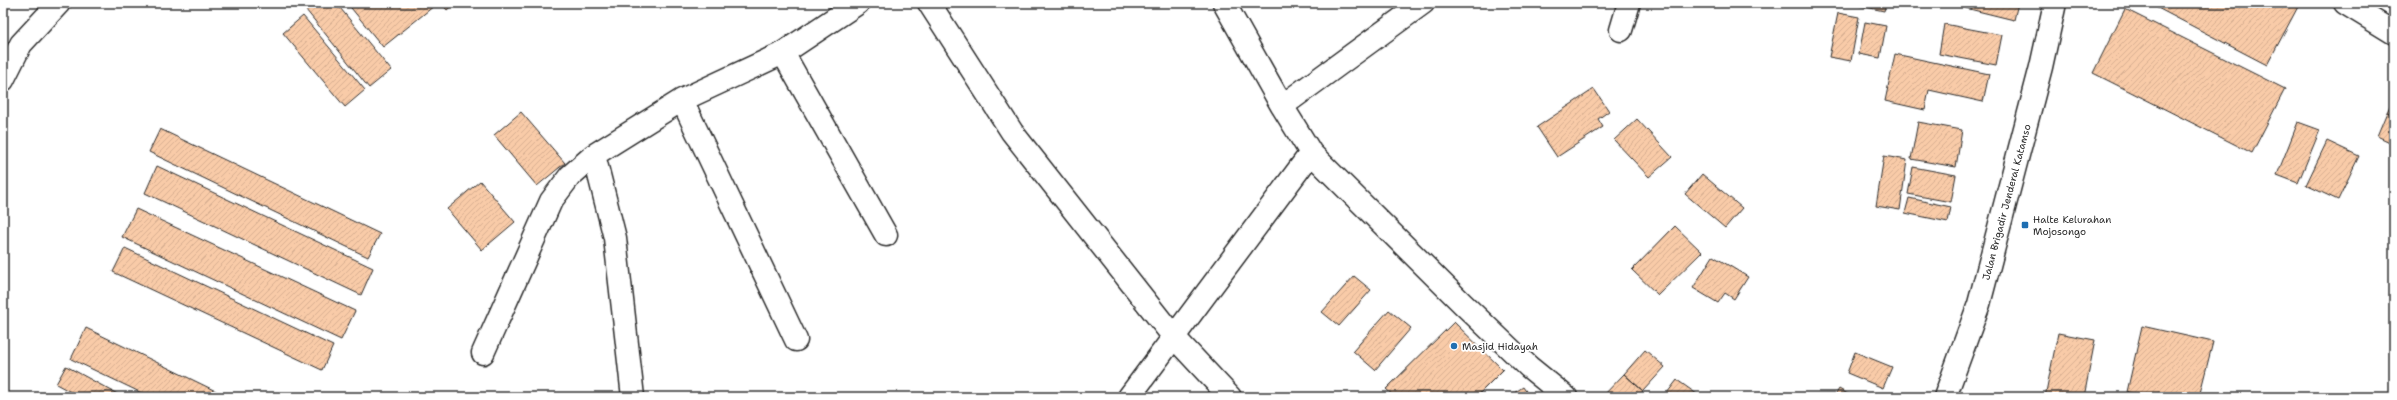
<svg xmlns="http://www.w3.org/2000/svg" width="2397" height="400" viewBox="0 0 2397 400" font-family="'Shantell Sans',sans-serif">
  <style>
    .building { fill: url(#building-hatch); stroke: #2b2b2b }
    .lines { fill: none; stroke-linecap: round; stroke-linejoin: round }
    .street-casing { stroke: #2b2b2b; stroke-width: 25 }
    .secondary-casing { stroke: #2b2b2b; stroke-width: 25 }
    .street { stroke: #fff; stroke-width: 22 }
    .secondary { stroke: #fff; stroke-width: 22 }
    .poi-dot { fill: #1f6fb2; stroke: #fff; stroke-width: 1.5 }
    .labels { text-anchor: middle; stroke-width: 3.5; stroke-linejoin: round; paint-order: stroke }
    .street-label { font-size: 10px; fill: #2b2b2b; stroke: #fff }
    .poi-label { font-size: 10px; fill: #2b2b2b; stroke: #fff; text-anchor: start }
  </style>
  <defs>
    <pattern id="building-hatch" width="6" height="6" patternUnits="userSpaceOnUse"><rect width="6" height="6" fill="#f9cba8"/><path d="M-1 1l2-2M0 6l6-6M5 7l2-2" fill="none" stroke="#d6ae91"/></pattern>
  </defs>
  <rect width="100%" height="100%" fill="#fff"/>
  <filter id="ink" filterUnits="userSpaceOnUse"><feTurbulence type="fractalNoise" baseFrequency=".025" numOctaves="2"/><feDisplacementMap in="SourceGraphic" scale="8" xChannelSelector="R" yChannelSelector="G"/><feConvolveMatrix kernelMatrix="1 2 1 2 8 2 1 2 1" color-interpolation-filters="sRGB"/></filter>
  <g filter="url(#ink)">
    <!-- building -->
    <path class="building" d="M315,3H336L391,70L369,88L306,10Z
      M347,3H432L434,6L383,47Z
      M441,3H455L447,10Z
      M1847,3H1886L1884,11Z
      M1945,3H2018L2014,20Z
      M2148,3H2300L2267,65Z
      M2125,9L2285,89L2252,153L2093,73Z
      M1838,13L1859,17L1851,61L1829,57Z
      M303,16L365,90L345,107L283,33Z
      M1865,22L1886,26L1880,58L1859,54Z
      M1944,24L2002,35L1996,65L1939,54Z
      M1895,54L1989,74L1983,102L1929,90L1925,110L1885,101Z
      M1594,89L1609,111L1598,119L1603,127L1557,157L1537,127Z
      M2394,98V115L2387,112Z
      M521,112L565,163L537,186L494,135Z
      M2387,112L2394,115V144L2377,136Z
      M1637,119L1672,157L1649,177L1614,140Z
      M1918,122L1962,130L1956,167L1911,159Z
      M2298,122L2320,130L2298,183L2277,175Z
      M160,129L380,234L368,257L149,152Z
      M2327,141L2359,156L2338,200L2306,185Z
      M1884,156L1907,160L1900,210L1876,206Z
      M157,166L373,268L361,295L145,193Z
      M1913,167L1956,175L1951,202L1908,194Z
      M1702,174L1742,208L1725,228L1685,194Z
      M480,181L515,222L482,250L447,209Z
      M1909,198L1951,207L1948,222L1905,213Z
      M136,209L355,311L341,340L122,237Z
      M1675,226L1702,252L1658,295L1632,270Z
      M125,248L333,346L322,370L113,272Z
      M1713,256L1748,277L1734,299L1725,293L1718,303L1693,288Z
      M1354,276L1371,290L1339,326L1322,312Z
      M1389,310L1411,328L1375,370L1353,351Z
      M1454,322L1503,370L1476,397H1395L1386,389Z
      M2142,326L2213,342L2199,397H2147L2127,392Z
      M86,328L228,397H150L71,359Z
      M2058,333L2095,340L2084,397H2045Z
      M1645,350L1665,367L1643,391L1624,374Z
      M1855,352L1892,367L1883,388L1847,373Z
      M66,366L123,397H80L56,384Z
      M1624,374L1643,391L1637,397H1602Z
      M1677,380L1701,397H1664Z
      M1523,387L1530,397H1508Z
      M1839,389L1853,397H1834Z"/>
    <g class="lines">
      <defs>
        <path id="street" d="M1224,3L1282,106L1311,153L1463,304L1529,367L1566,397
          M2345,3L2394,33
          M1621,30L1629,3
          M783,53L886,235
          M3,80L21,44L59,3
          M682,100L796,340
          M1282,106L1423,3
          M594,155L615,238L633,397
          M483,353L551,201L570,176L594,155L682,100L783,53L858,3
          M1129,397L1311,153"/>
        <path id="secondary" d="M929,3L1012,132L1173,336L1230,397
          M1945,397L1979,304L2041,67L2055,3"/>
      </defs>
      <!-- street casing -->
      <use href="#street" class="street-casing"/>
      <!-- secondary casing -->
      <use href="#secondary" class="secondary-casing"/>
      <!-- street -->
      <use href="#street" class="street"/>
      <!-- secondary -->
      <use href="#secondary" class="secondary"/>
    </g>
  </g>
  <!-- markers -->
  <g class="poi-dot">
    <rect x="2021" y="221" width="8" height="8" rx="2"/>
    <circle cx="1454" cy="346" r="4"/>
  </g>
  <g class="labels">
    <!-- street labels -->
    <g class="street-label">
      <text transform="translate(2006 202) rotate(-75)" y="4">Jalan Brigadir Jenderal Katamso</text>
    </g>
    <!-- poi labels -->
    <g class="poi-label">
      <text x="2033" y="223">Halte Kelurahan<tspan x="2033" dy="12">Mojosongo</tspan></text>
      <text x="1462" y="350">Masjid Hidayah</text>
    </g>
  </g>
  <!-- margin -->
  <rect width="2397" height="400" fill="none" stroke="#fff" stroke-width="16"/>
  <rect x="8" y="8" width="2381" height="384" fill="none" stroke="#2b2b2b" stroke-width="1.5" filter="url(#ink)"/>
</svg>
